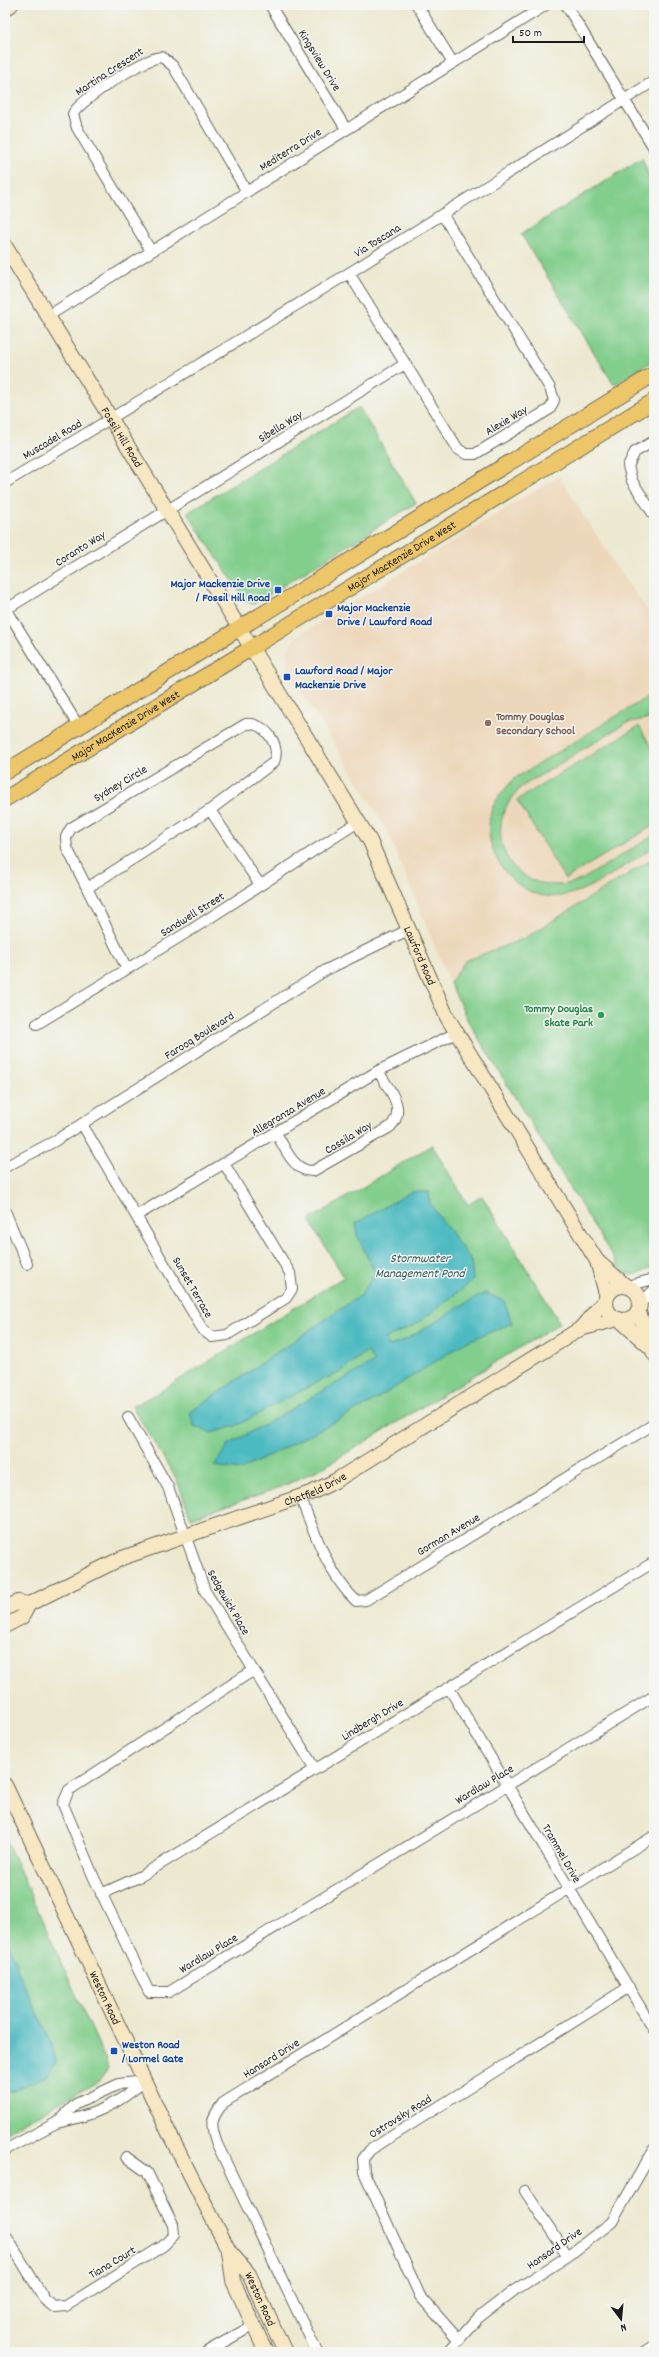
<svg xmlns="http://www.w3.org/2000/svg" width="659" height="2357" viewBox="0 0 659 2357" font-family="Dekko,sans-serif">
  <style>
    .built { fill: #edd7ba }
    .green { fill: #82ce8c; stroke: #4f7554 }
    .water { fill: #4bbac1; stroke: #346b6e }
    .lines { fill: none; stroke-linecap: round; stroke-linejoin: round }
    .street-casing { stroke: #65645b; stroke-width: 12 }
    .secondary-casing { stroke: #65645b; stroke-width: 16 }
    .primary-casing { stroke: #65645b; stroke-width: 17 }
    .street { stroke: #fff; stroke-width: 10 }
    .secondary { stroke: #f7e8c3; stroke-width: 14 }
    .primary { stroke: #ecc669; stroke-width: 15 }
    .transit-dot { fill: #1a4fb4; stroke: #f6f6f2; stroke-width: 1.5 }
    .education-dot { fill: #8d6e63; stroke: #f6f6f2; stroke-width: 1.5 }
    .leisure-dot { fill: #2e9e5b; stroke: #f6f6f2; stroke-width: 1.5 }
    .labels { text-anchor: middle; stroke-width: 3; stroke-linejoin: round; paint-order: stroke }
    .street-label { font-size: 12px; fill: #1c1c1c; stroke: #f6f6f2 }
    .transit-label { font-size: 12px; font-weight: bold; fill: #164399; stroke: #f6f6f2; text-anchor: start }
    .education-label { font-size: 12px; font-weight: bold; fill: #785e54; stroke: #f6f6f2; text-anchor: start }
    .leisure-label { font-size: 12px; font-weight: bold; fill: #27864d; stroke: #f6f6f2; text-anchor: end }
    .water-label { font-size: 13px; font-style: italic; fill: #2f5b5e; stroke: #f6f6f2 }
  </style>
  <rect width="100%" height="100%" fill="#f6f6f2"/>
  <filter id="ink" filterUnits="userSpaceOnUse"><feTurbulence type="fractalNoise" baseFrequency=".025" numOctaves="2"/><feDisplacementMap in="SourceGraphic" scale="8" xChannelSelector="R" yChannelSelector="G"/><feConvolveMatrix kernelMatrix="1 2 1 2 8 2 1 2 1" color-interpolation-filters="sRGB"/></filter>
  <filter id="wash" filterUnits="userSpaceOnUse"><feTurbulence type="fractalNoise" baseFrequency=".012" numOctaves="4" result="noise"/><feDisplacementMap in="SourceGraphic" scale="16" xChannelSelector="R" yChannelSelector="G"/><feGaussianBlur stdDeviation="0.9" result="paint"/><feColorMatrix in="noise" values="0 0 0 0 0 0 0 0 0 0 0 0 0 0 0 0 0 1.4 0 .05"/><feComposite in="paint" operator="in"/></filter>
  <g filter="url(#wash)">
    <rect width="100%" height="100%" fill="#ede9d1"/>
    <!-- built -->
    <path class="built" d="M559,476L617,568L654,619V858L525,938L505,945L460,967L450,983L387,831L355,776L288,670L287,652L295,638Z
      M654,1302V1325L650,1316Z"/>
    <!-- green -->
    <path class="green" d="M642,158L654,189V360L614,385L521,234Z
      M359,407L416,503L254,604L247,602L187,513Z
      M654,693V720L646,719L626,723L521,787C514,796 505,805 503,815C490,862 532,895 575,882C583,880 592,873 599,869C617,858 636,846 654,835V847C628,863 591,892 561,896C517,903 477,850 492,809C496,798 506,788 514,779Z
      M639,726L654,751V825L565,879L517,800Z
      M654,858V1266C642,1273 630,1281 619,1267L468,1021L450,983L465,961L525,938Z
      M432,1145L468,1205L482,1196L560,1323L322,1468L281,1487L191,1518L177,1480L132,1406L158,1393L344,1277L309,1220Z
      M5,1838L106,2061L108,2069L99,2081L5,2133Z"/>
    <!-- water -->
    <path class="water" d="M411,1192H429L430,1204L471,1260L473,1281L415,1325L386,1338L388,1347C423,1334 451,1309 485,1293L504,1301L512,1323L466,1342L369,1404L241,1470L214,1466L228,1445L374,1362L367,1351L340,1373L319,1381L236,1426L211,1433L194,1426L190,1412L361,1295L375,1273L357,1235L356,1223Z
      M5,1933L23,1984L51,2041L56,2062L48,2075L10,2092L5,2091Z"/>
  </g>
  <g filter="url(#ink)">
    <g class="lines">
      <defs>
        <path id="street" d="M270,5L346,129
          M417,5L453,63
          M566,5L654,148
          M151,251L77,128L73,114C80,100 145,57 162,57L173,66L247,192
          M349,273L458,449L466,454H475L550,409L554,400L550,388L442,214
          M48,316L546,5
          M654,441L635,452L628,466L632,481L654,515
          M5,483L349,273L654,81
          M5,607L79,727
          M5,610L405,364
          M210,810L87,888L67,848L66,837L71,828L246,724C265,722 281,745 274,762L210,810L260,885
          M87,888L127,969
          M37,1024L191,930L358,822
          M82,1124L203,1330L212,1337L227,1335L286,1298L292,1289L290,1273L225,1165
          M276,1133C285,1148 294,1172 313,1171L390,1127C408,1109 388,1088 378,1071
          M5,1167L53,1142L326,970L408,930
          M5,1211L27,1264
          M136,1216L378,1071L456,1033
          M627,1286L654,1279
          M640,1304L654,1290
          M128,1417L168,1487L205,1591L315,1769
          M300,1497C315,1532 327,1573 356,1601L366,1600L654,1424
          M254,1670L69,1790L63,1804L94,1878L149,1992H169L654,1696
          M449,1688L654,2030
          M101,1894L141,1876L654,1562
          M56,2123C92,2116 116,2106 144,2081
          M5,2150L56,2123L76,2104L119,2084L144,2081
          M525,2191L568,2256
          M5,2234L45,2300L54,2307L66,2306L163,2246L174,2235L173,2225L147,2172L126,2157
          M458,2339L420,2296L364,2172L363,2159L370,2150L629,1987
          M206,2352L254,2325
          M317,2352L217,2144C210,2124 210,2120 223,2103L654,1836
          M448,2352L478,2318L512,2292L568,2256L612,2222L654,2149
          M645,2352L654,2346"/>
        <g id="secondary">
          <path d="M5,9L11,5"/>
          <path id="s1" d="M5,246L370,841L447,1017L597,1261L607,1297"/>
          <path d="M597,1261L626,1286"/>
          <circle cx="623" cy="1303" r="17"/>
          <path d="M638,1310L654,1354"/>
          <path d="M619,1319L650,1347"/>
          <path d="M580,1329L606,1299"/>
          <path d="M5,1609L18,1602L29,1604"/>
          <path id="s2" d="M5,1626L22,1617L29,1604L122,1558L313,1492L335,1481L580,1329L617,1319"/>
          <path id="s3" d="M5,1785L169,2133L229,2251L249,2274L285,2352"/>
          <path d="M229,2251L233,2281L266,2352"/>
        </g>
        <g id="primary">
          <path d="M5,772L654,374"/>
          <path id="s4" d="M5,799L654,401"/>
        </g>
      </defs>
      <!-- street casing -->
      <use href="#street" class="street-casing"/>
      <!-- secondary casing -->
      <use href="#secondary" class="secondary-casing"/>
      <!-- primary casing -->
      <use href="#primary" class="primary-casing"/>
      <!-- street -->
      <use href="#street" class="street"/>
      <!-- secondary -->
      <use href="#secondary" class="secondary"/>
      <!-- primary -->
      <use href="#primary" class="primary"/>
    </g>
  </g>
  <!-- markers -->
  <g class="transit-dot">
    <rect x="274" y="586" width="8" height="8" rx="2"/>
    <rect x="325" y="610" width="8" height="8" rx="2"/>
    <rect x="283" y="673" width="8" height="8" rx="2"/>
    <rect x="110" y="2047" width="8" height="8" rx="2"/>
  </g>
  <circle class="education-dot" cx="488" cy="723" r="4"/>
  <circle class="leisure-dot" cx="601" cy="1015" r="4"/>
  <g class="labels">
    <!-- street labels -->
    <g class="street-label">
      <text transform="translate(320 60) rotate(58)" y="4">Kingsview Drive</text>
      <text transform="translate(109 71) rotate(-33)" y="4">Martina Crescent</text>
      <text transform="translate(290 149) rotate(-32)" y="4">Mediterra Drive</text>
      <text transform="translate(377 240) rotate(-32)" y="4">Via Toscana</text>
      <text transform="translate(506 420) rotate(-31)" y="4">Alexie Way</text>
      <text transform="translate(280 426) rotate(-32)" y="4">Sibella Way</text>
      <text dy="4" stroke="none"><textPath href="#s1" startOffset="224">Fossil Hill Road</textPath></text>
      <text transform="translate(52 439) rotate(-31)" y="4">Muscadel Road</text>
      <text transform="translate(80 548) rotate(-32)" y="4">Coranto Way</text>
      <text dy="4" stroke="none"><textPath href="#s4" startOffset="465">Major MacKenzie Drive West</textPath></text>
      <text dy="4" stroke="none"><textPath href="#s4" startOffset="141">Major MacKenzie Drive West</textPath></text>
      <text transform="translate(120 783) rotate(-31)" y="4">Sydney Circle</text>
      <text transform="translate(192 914) rotate(-32)" y="4">Sandwell Street</text>
      <text dy="4" stroke="none"><textPath href="#s1" startOffset="823">Lawford Road</textPath></text>
      <text transform="translate(199 1035) rotate(-32)" y="4">Farooq Boulevard</text>
      <text transform="translate(288 1111) rotate(-31)" y="4">Allegranza Avenue</text>
      <text transform="translate(348 1137) rotate(-31)" y="4">Cassila Way</text>
      <text transform="translate(193 1287) rotate(60)" y="4">Sunset Terrace</text>
      <text dy="4" stroke="none"><textPath href="#s2" startOffset="343">Chatfield Drive</textPath></text>
      <text transform="translate(448 1534) rotate(-31)" y="4">Gorman Avenue</text>
      <text transform="translate(229 1602) rotate(60)" y="4">Sedgewick Place</text>
      <text transform="translate(372 1719) rotate(-31)" y="4">Lindbergh Drive</text>
      <text transform="translate(484 1784) rotate(-31)" y="4">Wardlaw Place</text>
      <text transform="translate(562 1853) rotate(60)" y="4">Trammel Drive</text>
      <text transform="translate(208 1953) rotate(-31)" y="4">Wardlaw Place</text>
      <text dy="4" stroke="none"><textPath href="#s3" startOffset="235">Weston Road</textPath></text>
      <text transform="translate(271 2058) rotate(-32)" y="4">Hansard Drive</text>
      <text transform="translate(400 2116) rotate(-32)" y="4">Ostrovsky Road</text>
      <text transform="translate(554 2248) rotate(-35)" y="4">Hansard Drive</text>
      <text transform="translate(112 2262) rotate(-31)" y="4">Tiana Court</text>
      <text dy="4" stroke="none"><textPath href="#s3" startOffset="575">Weston Road</textPath></text>
    </g>
    <!-- transit labels -->
    <g class="transit-label">
      <text x="270" y="587" text-anchor="end">Major Mackenzie Drive<tspan x="270" dy="14">/ Fossil Hill Road</tspan></text>
      <text x="337" y="611">Major Mackenzie<tspan x="337" dy="14">Drive / Lawford Road</tspan></text>
      <text x="295" y="674">Lawford Road / Major<tspan x="295" dy="14">Mackenzie Drive</tspan></text>
      <text x="122" y="2048">Weston Road<tspan x="122" dy="14">/ Lormel Gate</tspan></text>
    </g>
    <!-- education labels -->
    <g class="education-label">
      <text x="496" y="720">Tommy Douglas<tspan x="496" dy="14">Secondary School</tspan></text>
    </g>
    <!-- leisure labels -->
    <g class="leisure-label">
      <text x="593" y="1012">Tommy Douglas<tspan x="593" dy="14">Skate Park</tspan></text>
    </g>
    <!-- water labels -->
    <g class="water-label">
      <text x="420" y="1262">Stormwater<tspan x="420" dy="15">Management Pond</tspan></text>
    </g>
  </g>
  <!-- margin -->
  <rect width="659" height="2357" fill="none" stroke="#f6f6f2" stroke-width="20"/>
  <!-- north arrow -->
  <g transform="translate(621 2319) rotate(164)" stroke="#f6f6f2" stroke-width="3" paint-order="stroke">
  <path d="M0-3L7 15L0 10L-7 15Z" fill="#1c1c1c"/>
  <text y="-6" font-size="11" font-weight="bold" text-anchor="middle" fill="#1c1c1c">N</text>
  </g>
  <!-- scale -->
  <path d="M513 36v6h71v-6" fill="none" stroke="#1c1c1c" stroke-width="2"/>
  <text x="519" y="36" font-size="12" fill="#1c1c1c" stroke="#f6f6f2" stroke-width="3" paint-order="stroke">50 m</text>
</svg>
